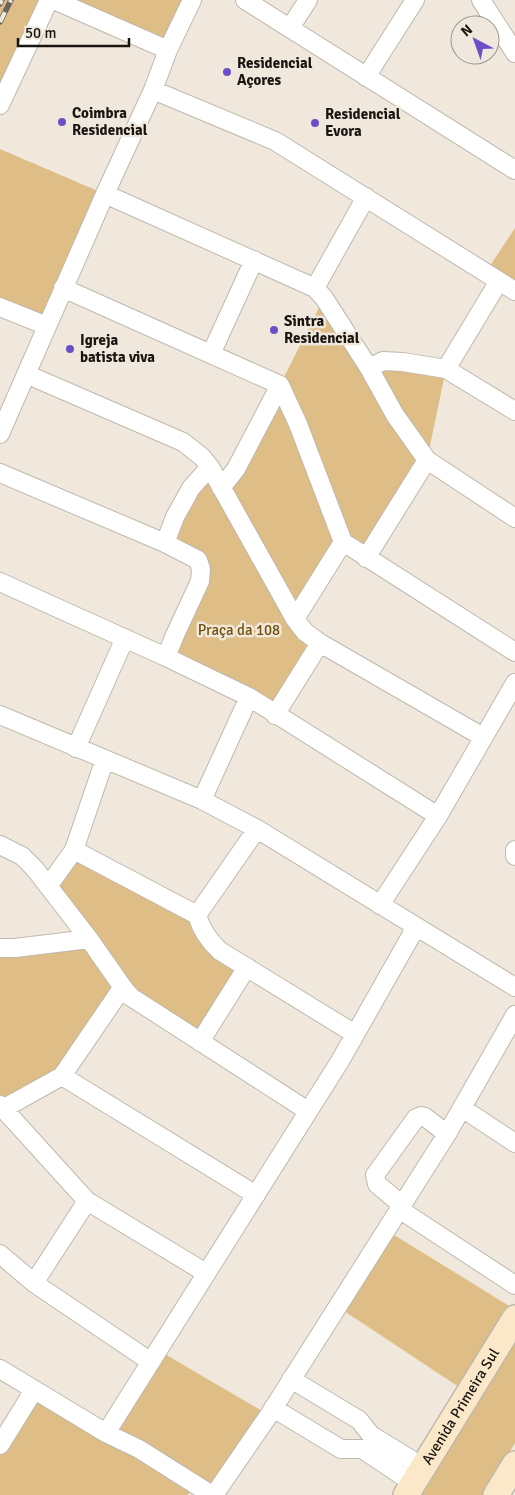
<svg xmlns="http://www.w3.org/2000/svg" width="515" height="1495" viewBox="0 0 515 1495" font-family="Signika,sans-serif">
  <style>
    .green { fill: #dfbd86 }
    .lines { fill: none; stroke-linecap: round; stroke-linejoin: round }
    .street-casing { stroke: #bfb8ac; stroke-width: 20 }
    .secondary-casing { stroke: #bfb8ac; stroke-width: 28 }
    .street { stroke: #fff; stroke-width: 18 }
    .secondary { stroke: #fae8c9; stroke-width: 25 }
    .rail-casing { stroke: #6a655e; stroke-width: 5.5 }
    .rail { stroke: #f0e8dc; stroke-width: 4; stroke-dasharray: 11; stroke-linecap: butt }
    .poi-dot { fill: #6c4fc8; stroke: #f0e8dc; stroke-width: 2 }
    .labels { text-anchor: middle; stroke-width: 5; stroke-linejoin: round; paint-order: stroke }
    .poi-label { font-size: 15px; font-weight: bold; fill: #191612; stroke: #f0e8dc; text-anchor: start }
    .park-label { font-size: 15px; fill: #725109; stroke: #f0e8dc }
    .street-label { font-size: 15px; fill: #191612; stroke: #f0e8dc }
  </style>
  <rect width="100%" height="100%" fill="#f0e8dc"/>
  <!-- green -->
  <path class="green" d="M0,0H49L0,105Z
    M54,0H193L168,50Z
    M0,149L105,194L47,326L0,307Z
    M515,228V291L486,272Z
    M324,298L369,368L446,369L427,460L366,558L343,543L296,618L320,643L275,715L166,657L198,560L165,543L210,467L221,488L280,385Z
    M74,850L197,915L247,967L200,1042L124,990L62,1076L0,1113V948L89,939L49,885Z
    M386,1230L511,1307L462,1389L338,1307Z
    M515,1331V1443L483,1495H414Z
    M158,1350L269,1415L214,1495L194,1484L188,1495H0V1442L34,1390L106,1433Z"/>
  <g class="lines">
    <defs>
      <path id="street" d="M54,0L168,50
        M245,0L515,170
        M481,0L515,53
        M290,28L308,0
        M366,77L415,0
        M153,90L275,141L515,291
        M0,105L49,0
        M105,194L315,288L324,298L369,368L395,415L427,460L515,518
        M63,288L280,385L298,424L343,542L515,652
        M315,288L366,197
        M0,307L47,326
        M211,354L254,260
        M369,368L383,361L403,362L446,369L515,411
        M446,369L499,281
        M26,374L183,442L202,457L210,467L295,619L305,632L320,643L483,737
        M0,434L105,194L153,90L168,50L192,0
        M0,473L165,543L198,560L201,569L200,581L175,635L166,657
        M221,488L236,469L280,385
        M165,543L175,517L191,488L210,467
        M366,558L427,460
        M0,582L166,657L249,697L438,816
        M295,619L343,542
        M0,715L202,800L257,829L515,987
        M275,715L320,643
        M76,748L125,638
        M202,800L249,697
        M0,845L22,856L35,869L89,939L124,989L131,997L308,1111
        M74,850L197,915L257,829
        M515,850V856
        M49,885L74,850L105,759
        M380,905L438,816L515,683
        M197,915C201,929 209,941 220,951L355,1034
        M0,948H15L89,939
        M200,1042L247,967
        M62,1076L118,994L124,989
        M0,1105L87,1201L206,1273
        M462,1108L515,1143
        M3,1109L62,1076L256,1195
        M402,1205L377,1184L375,1175L416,1118L421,1116L425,1117L447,1134
        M399,1209L515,1285
        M0,1254L34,1283L151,1362
        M34,1283L87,1201
        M0,1369L106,1433L139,1449L212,1495
        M291,1379L359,1420L371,1435L423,1467
        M273,1408L341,1449H362L413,1483
        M106,1433L340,1061L416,927
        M0,1445L34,1390
        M214,1495L269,1415L447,1134L515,1015"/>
      <g id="secondary">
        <path id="s1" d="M406,1495L515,1318"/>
        <path d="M496,1495L515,1464"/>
      </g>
    </defs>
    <!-- street casing -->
    <use href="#street" class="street-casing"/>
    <!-- secondary casing -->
    <use href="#secondary" class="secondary-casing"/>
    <!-- street -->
    <use href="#street" class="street"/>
    <!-- secondary -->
    <use href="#secondary" class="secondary"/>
    <defs>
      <path id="rail" d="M0,4L2,0
        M0,22L11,0"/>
    </defs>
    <!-- rail casing -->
    <use href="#rail" class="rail-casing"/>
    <!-- rail -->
    <use href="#rail" class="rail"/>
  </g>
  <!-- markers -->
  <g class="poi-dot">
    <circle cx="227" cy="72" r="5"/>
    <circle cx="62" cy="122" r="5"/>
    <circle cx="315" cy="123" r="5"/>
    <circle cx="274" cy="330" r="5"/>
    <circle cx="70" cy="349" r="5"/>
  </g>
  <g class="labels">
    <!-- poi labels -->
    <g class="poi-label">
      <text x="237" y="68">Residencial<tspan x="237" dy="17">Açores</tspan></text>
      <text x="72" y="118">Coimbra<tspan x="72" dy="17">Residencial</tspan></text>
      <text x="325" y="119">Residencial<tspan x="325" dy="17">Evora</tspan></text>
      <text x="284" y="326">Sintra<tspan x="284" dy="17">Residencial</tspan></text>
      <text x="80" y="345">Igreja<tspan x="80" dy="17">batista viva</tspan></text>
    </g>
    <!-- park labels -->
    <g class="park-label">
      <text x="239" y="635">Praça da 108</text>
    </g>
    <!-- street labels -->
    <g class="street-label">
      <text dy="5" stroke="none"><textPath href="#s1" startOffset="104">Avenida Primeira Sul</textPath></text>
    </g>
  </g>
  <!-- north arrow -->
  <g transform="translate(475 40) rotate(319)"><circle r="24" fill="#f0e8dc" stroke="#9a948b"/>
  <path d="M0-4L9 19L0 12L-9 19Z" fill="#6c4fc8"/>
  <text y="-8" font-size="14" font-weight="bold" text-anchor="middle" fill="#191612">N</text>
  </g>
  <!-- scale -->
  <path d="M18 38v8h111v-8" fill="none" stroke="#191612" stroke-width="2.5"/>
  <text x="25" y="38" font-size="15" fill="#191612" stroke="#f0e8dc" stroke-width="4" paint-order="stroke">50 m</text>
</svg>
